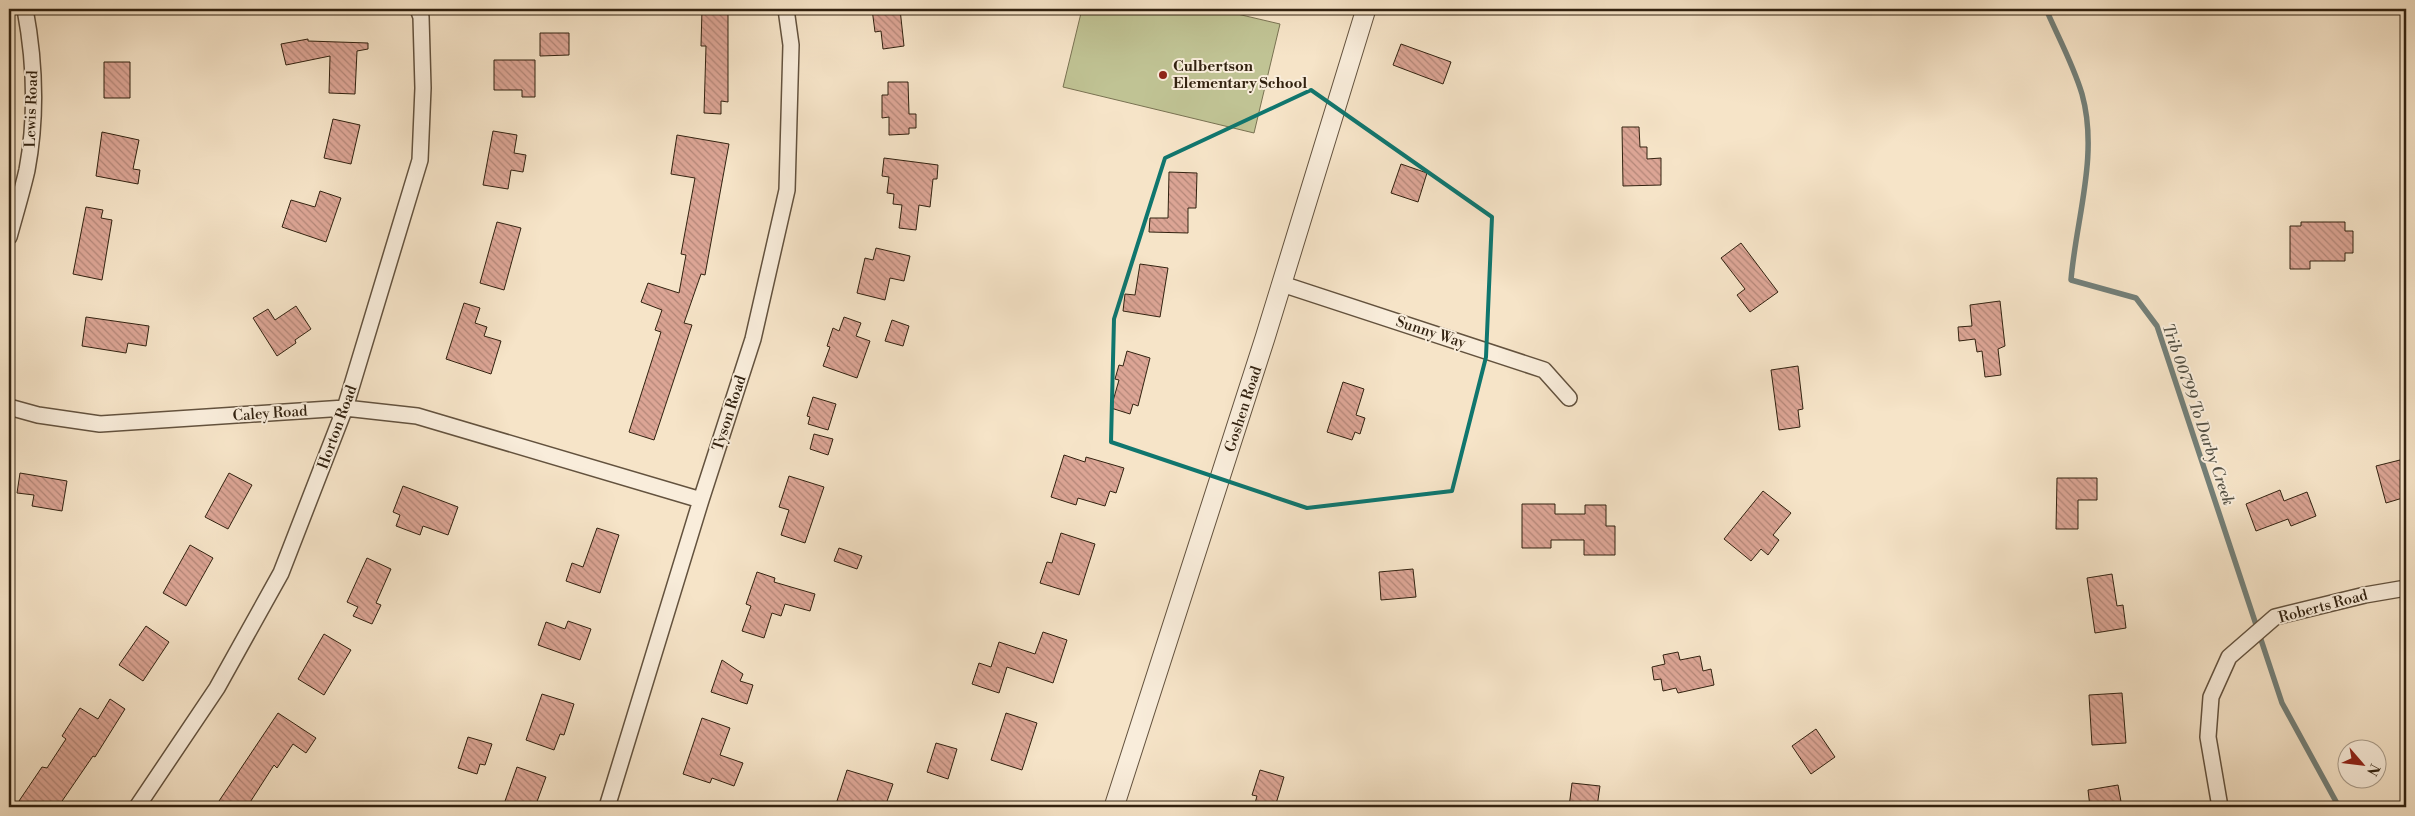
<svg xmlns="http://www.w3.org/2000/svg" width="2415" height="816" viewBox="0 0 2415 816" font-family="'Libre Bodoni',serif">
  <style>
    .garden { fill: #c0c394; stroke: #797252 }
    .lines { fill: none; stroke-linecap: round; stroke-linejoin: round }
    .stream { stroke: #737f78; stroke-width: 5.5 }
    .building { fill: url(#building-back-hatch); stroke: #322210 }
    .minor-casing { stroke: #63523e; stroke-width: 18 }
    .tertiary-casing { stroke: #63523e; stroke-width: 21 }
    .minor { stroke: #f9eddb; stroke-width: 15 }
    .tertiary { stroke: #f9eddb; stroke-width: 19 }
    .marked { fill: none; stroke: #0f766e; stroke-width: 4; stroke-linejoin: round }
    .poi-dot { fill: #8f2418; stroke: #f9eddb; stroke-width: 2 }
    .labels { text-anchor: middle; stroke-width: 4; stroke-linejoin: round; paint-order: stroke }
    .poi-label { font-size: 15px; font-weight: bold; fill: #322210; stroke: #f9eddb; text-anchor: start }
    .street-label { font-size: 15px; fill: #322210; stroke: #f9eddb }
    .water-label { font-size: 16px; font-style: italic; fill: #535044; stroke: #f9eddb }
  </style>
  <defs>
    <pattern id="building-back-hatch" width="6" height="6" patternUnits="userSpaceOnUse" patternTransform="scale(1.25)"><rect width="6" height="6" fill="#dca595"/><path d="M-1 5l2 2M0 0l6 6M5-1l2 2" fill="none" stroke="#b38678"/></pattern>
  </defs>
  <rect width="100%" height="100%" fill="#f6e4c8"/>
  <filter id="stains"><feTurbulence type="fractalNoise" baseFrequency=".004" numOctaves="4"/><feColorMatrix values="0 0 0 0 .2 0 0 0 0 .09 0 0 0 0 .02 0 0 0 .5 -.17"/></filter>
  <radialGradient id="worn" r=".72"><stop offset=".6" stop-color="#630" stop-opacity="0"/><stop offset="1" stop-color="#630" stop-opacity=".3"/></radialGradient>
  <!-- garden -->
  <path class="garden" d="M1082,9H1216L1280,24L1254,133L1063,87Z"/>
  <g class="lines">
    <!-- stream -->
    <path class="stream" d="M2046,9C2058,37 2073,64 2082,94C2099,155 2076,219 2071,280L2136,298L2157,326L2282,703L2339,807"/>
  </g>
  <!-- building -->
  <path class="building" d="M702,9H728V102L721,101V114L704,113L706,46H701Z
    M872,9H900L904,46L883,49L881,31L875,32Z
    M540,33H569V55L540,56Z
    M308,39V41L368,43V49L357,51L355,94L329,93L330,56L286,65L281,44Z
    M1401,44L1451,62L1443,84L1393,65Z
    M494,60H535V97H522V90H494Z
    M104,62H130V98H104Z
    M888,82H908L909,114H916V128H909V134L889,135V117L882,118V95H888Z
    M333,119L360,125L351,164L324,158Z
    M1622,127H1639L1640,147H1647V159L1661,158V185L1623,186Z
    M493,131L517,135L514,153L526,155L523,172L511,170L508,189L483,185Z
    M102,132L139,140L133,169L140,170L138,184L96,176Z
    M677,135L729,144L705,275L701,274L684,323L692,325L654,440L629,432L661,332L655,330L662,310L641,302L648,283L679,293L686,255L681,254L695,178L671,174Z
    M884,158L938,165L937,179H933L930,207L919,205L916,230L899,228L902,205L893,204L894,194L887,193L889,177L882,176Z
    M1401,164L1427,173L1418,202L1391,193Z
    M1169,172L1197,173L1196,208H1188V233L1149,232L1150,218H1168Z
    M320,191L341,198L326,242L282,227L291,200L315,207Z
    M86,207L103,210L101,218L112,220L102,280L73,274Z
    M497,222L521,228L504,290L480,283Z
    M2301,222H2345V231H2353V253H2345V261H2310V269H2290V226H2301Z
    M1741,243L1778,292L1750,312L1737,295L1745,289L1721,258Z
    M876,248L910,256L904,281L890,278L885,300L857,293L865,258L873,260Z
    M1140,264L1168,268L1160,317L1123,311L1125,294L1135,295Z
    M2000,301L2005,346L1998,349L2001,375L1985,377L1982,351L1977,352L1975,339L1959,341L1958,327L1972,326L1970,305Z
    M464,303L480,308L475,323L487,327L484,336L501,341L491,374L446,359Z
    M296,306L311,329L295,340L296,343L277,356L253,318L268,309L275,320Z
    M86,317L149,326L146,346L128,343L126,353L82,346Z
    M844,317L861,323L856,336L870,341L857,378L823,366L830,347L827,346L833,328L839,331Z
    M892,320L909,326L903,346L885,341Z
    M1127,351L1150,358L1138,406L1133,404L1130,414L1111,408L1119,380L1115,379L1119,365L1123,366Z
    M1798,366L1803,409L1798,410L1800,427L1779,430L1771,370Z
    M1343,382L1364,389L1356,415L1365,418L1360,434L1355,432L1352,440L1327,432Z
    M813,397L836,404L828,430L808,424L810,417L807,416Z
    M814,434L833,439L828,455L810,449Z
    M1064,455L1085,462L1086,457L1124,468L1116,493L1110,491L1105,506L1078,498L1076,505L1051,497Z
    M2400,460L2403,472L2406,471V497L2386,503L2376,466Z
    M20,473L67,481L62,511L32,506L34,495L17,493Z
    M229,473L252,485L228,529L205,517Z
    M789,476L824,487L805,543L781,535L789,510L779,507Z
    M2057,478H2097V500H2078V529H2056Z
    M403,486L458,507L448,535L423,526L420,535L396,526L400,515L393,512Z
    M2280,490L2284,501L2307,492L2316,516L2291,526L2288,519L2256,531L2246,504Z
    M1763,491L1791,513L1773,535L1779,540L1768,555L1761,549L1751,561L1724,539Z
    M1522,504H1555V514H1585V505H1606V526H1615V555H1584V540H1551V548H1522Z
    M597,528L619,535L600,593L566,581L572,563L583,567Z
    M1061,533L1095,544L1079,595L1040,583L1047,562L1052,563Z
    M190,545L213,558L186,606L163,593Z
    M839,548L862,556L857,569L834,561Z
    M367,558L391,569L376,603L381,605L372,624L353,616L358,607L347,602Z
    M1413,569L1416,597L1381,600L1379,572Z
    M757,572L775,578L774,582L815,594L810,611L785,604L781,616L772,613L764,638L742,631L751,606L746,604Z
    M2112,574L2117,606L2123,605L2126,628L2095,633L2087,578Z
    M568,621L591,629L580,660L538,645L546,622L565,629Z
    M146,626L169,642L143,681L119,665Z
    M1043,632L1067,640L1053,683L1007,667L999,693L972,684L979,663L991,667L999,642L1035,654Z
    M324,634L351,650L324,695L298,679Z
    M1678,652L1680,660L1700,656L1703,671L1711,669L1714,685L1678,693L1676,688L1663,691L1661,679L1654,680L1652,667L1665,664L1663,655Z
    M722,660L743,674L740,681L753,685L747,704L711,692Z
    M2122,693L2126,743L2092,745L2089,695Z
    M542,694L574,704L564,735L560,734L554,750L526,740Z
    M110,699L125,709L95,757L93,756L58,807H28L19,801L42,767L47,768L66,739L62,736L80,708L98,719Z
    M278,713L316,738L306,753L293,744L277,768L274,765L247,807H215Z
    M1006,713L1037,723L1022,770L991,760Z
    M702,718L730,728L720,755L743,763L734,786L712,778L710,783L683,774Z
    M1816,729L1835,757L1811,774L1792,746Z
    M468,737L492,744L485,765L480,764L477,774L458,768Z
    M936,743L957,749L948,779L927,772Z
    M517,767L546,777L535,807H513L504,804Z
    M847,770L893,784L885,807H835Z
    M1260,770L1284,777L1275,807H1254L1257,796L1252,795Z
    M1572,783L1600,786L1597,807H1569Z
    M2118,785L2122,807H2090L2088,790Z"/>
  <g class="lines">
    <defs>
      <path id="minor" d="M9,237C15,215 22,192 27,170C37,116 35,62 25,9
        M1282,284L1544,370L1569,398
        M9,407L38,415L100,424L345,408L417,416L701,500
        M137,807L217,688L281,573L345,408L420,160L423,88L421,17L418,9
        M607,807L701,500L753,339L787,190L791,45L786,9
        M2220,807L2208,737L2211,697L2229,657L2275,617L2365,595L2406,588"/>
      <path id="tertiary" d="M1114,807L1265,338L1366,9"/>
    </defs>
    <!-- minor casing -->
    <use href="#minor" class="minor-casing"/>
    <!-- tertiary casing -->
    <use href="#tertiary" class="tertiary-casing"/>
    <!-- minor -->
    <use href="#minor" class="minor"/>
    <!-- tertiary -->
    <use href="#tertiary" class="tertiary"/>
  </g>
  <!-- marked area -->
  <path class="marked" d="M1311,90L1492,217L1486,357L1452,491L1307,508L1111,442L1114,319L1165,158Z"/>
  <!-- markers -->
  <circle class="poi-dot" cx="1163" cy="75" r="5"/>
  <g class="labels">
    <!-- poi labels -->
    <g class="poi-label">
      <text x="1173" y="71">Culbertson<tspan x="1173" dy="17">Elementary School</tspan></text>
    </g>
    <!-- street labels -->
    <g class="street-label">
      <text transform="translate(31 109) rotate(-88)" y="5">Lewis Road</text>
      <text transform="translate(1431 332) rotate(18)" y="5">Sunny Way</text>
      <text transform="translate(1243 409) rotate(-72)" y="5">Goshen Road</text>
      <text transform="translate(270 413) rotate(-4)" y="5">Caley Road</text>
      <text transform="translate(729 413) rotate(-72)" y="5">Tyson Road</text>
      <text transform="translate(337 427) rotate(-70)" y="5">Horton Road</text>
      <text transform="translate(2323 606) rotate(-15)" y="5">Roberts Road</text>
    </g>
    <!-- water labels -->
    <g class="water-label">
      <text transform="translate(2199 414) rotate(71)" y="6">Trib 00799 To Darby Creek</text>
    </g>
  </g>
  <!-- margin -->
  <rect width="2415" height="816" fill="none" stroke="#f6e4c8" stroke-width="30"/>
  <rect x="10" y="10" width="2395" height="796" fill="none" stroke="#322210" stroke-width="2.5"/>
  <rect x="15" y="15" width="2385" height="786" fill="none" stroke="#322210"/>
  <!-- north arrow -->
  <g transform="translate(2362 764) rotate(118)"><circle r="24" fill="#f9eddb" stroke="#a99c8a"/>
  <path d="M0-4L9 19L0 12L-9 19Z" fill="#8f2418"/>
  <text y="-8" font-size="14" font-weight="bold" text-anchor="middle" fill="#322210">N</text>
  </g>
  <rect width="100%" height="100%" filter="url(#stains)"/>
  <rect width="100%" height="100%" fill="url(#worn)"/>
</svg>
